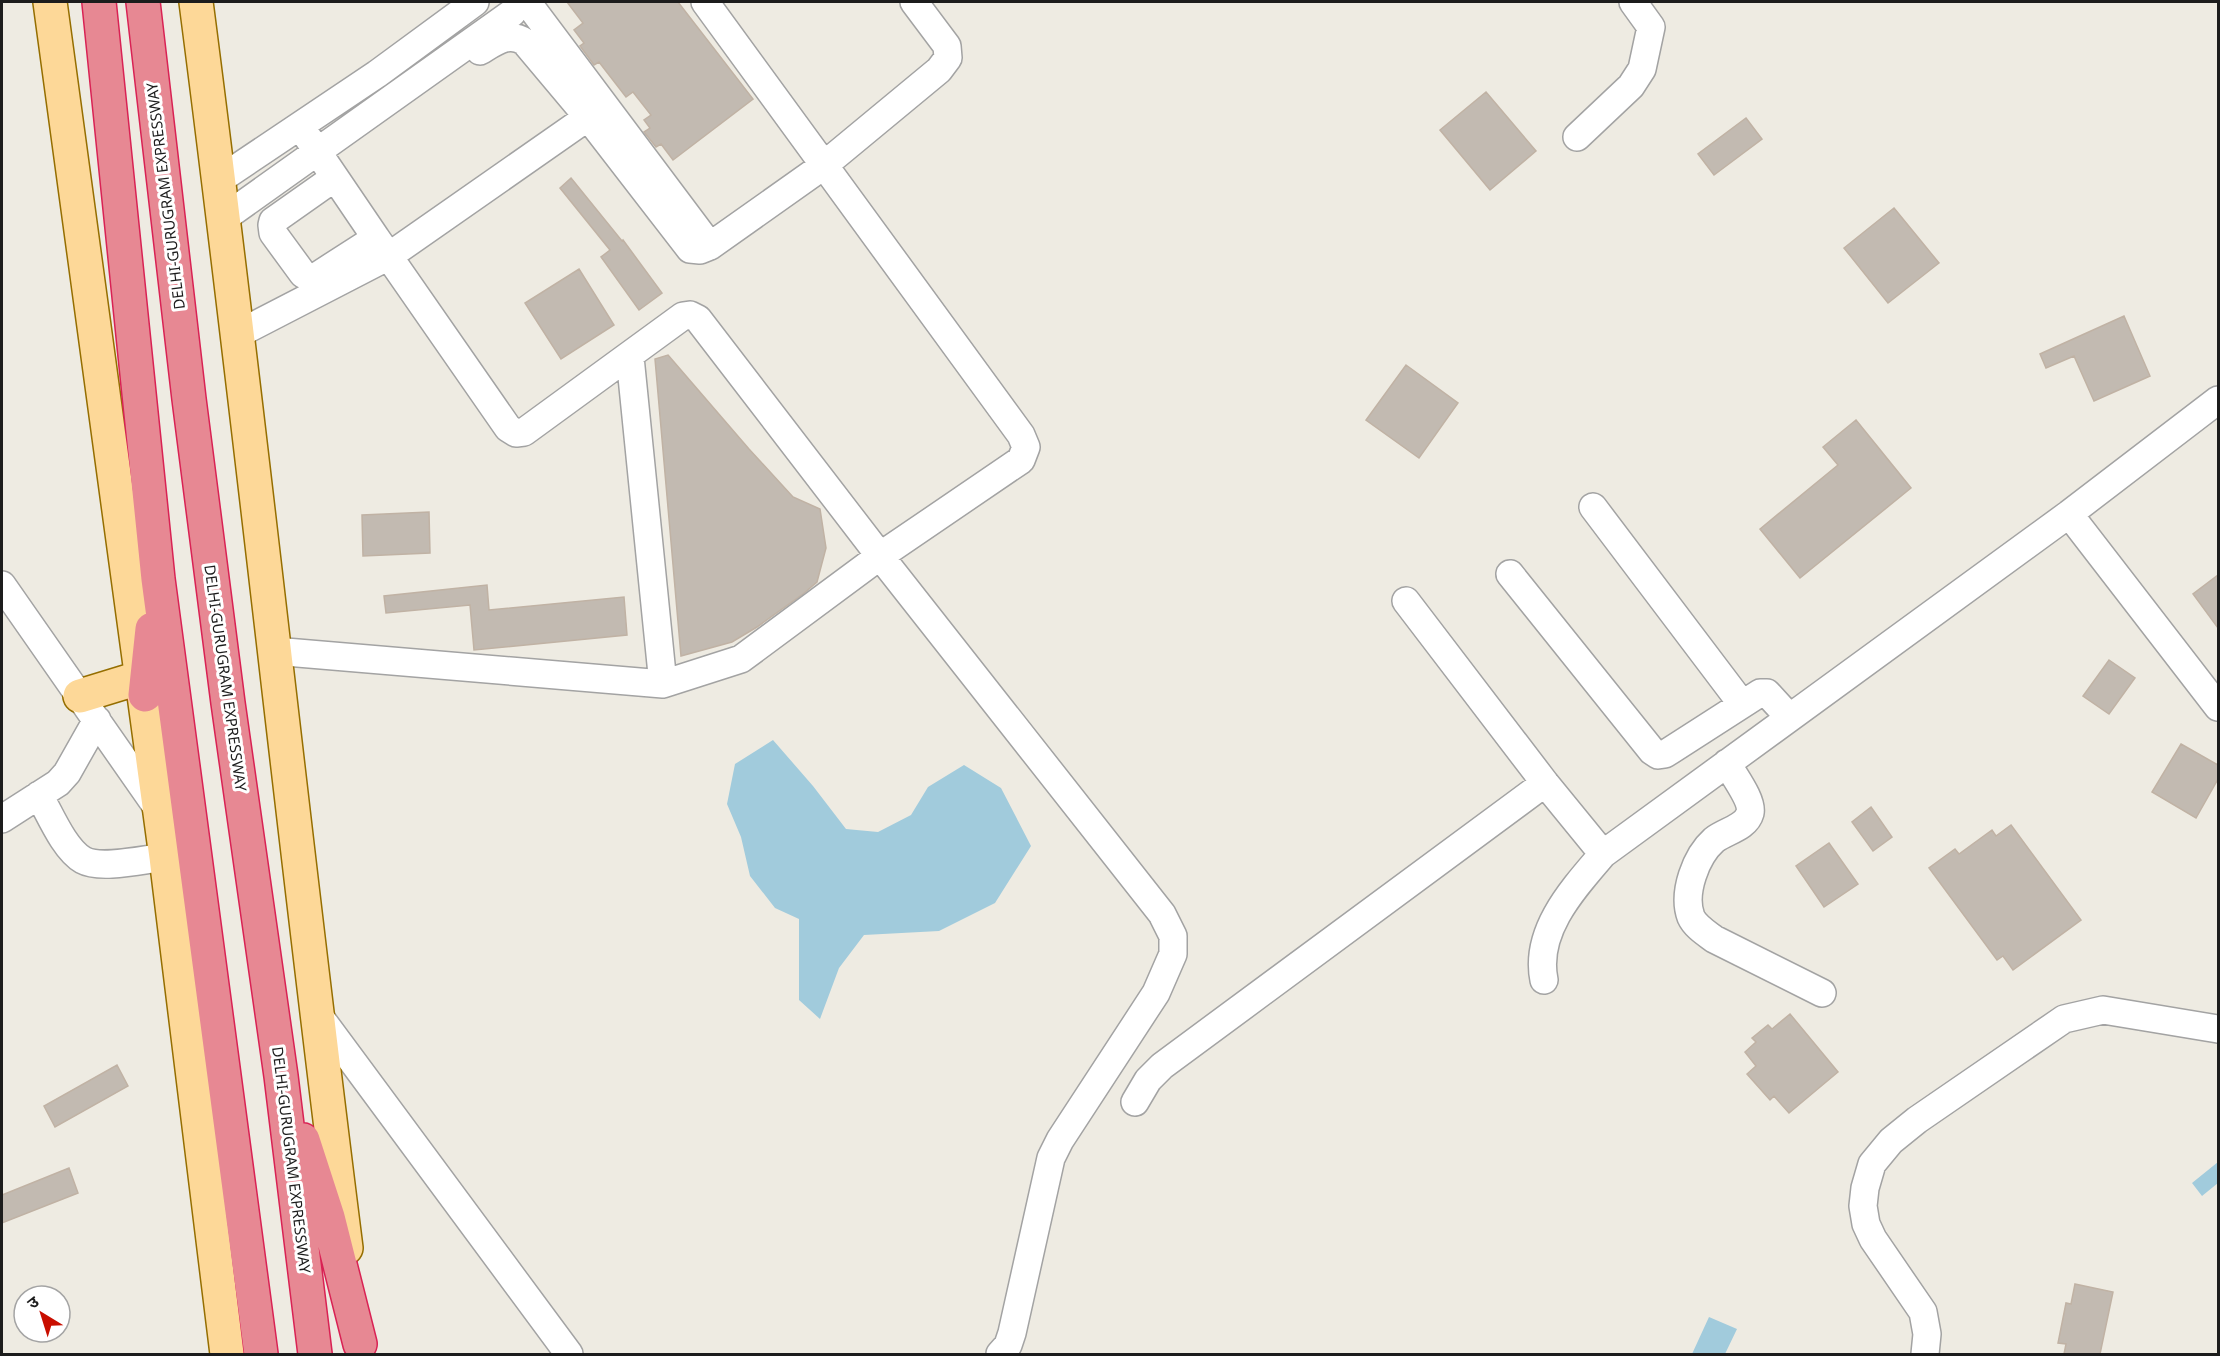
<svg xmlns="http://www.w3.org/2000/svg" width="2220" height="1356" viewBox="0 0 2220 1356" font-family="'Noto Sans','Noto Sans Devanagari',sans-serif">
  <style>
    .water { fill: #a1cbdc }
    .building { fill: #c2bab1; stroke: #c0b2a4; stroke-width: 1.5 }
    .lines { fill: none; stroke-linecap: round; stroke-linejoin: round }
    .minor-casing { stroke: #a3a3a3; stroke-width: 30 }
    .major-casing { stroke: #956e00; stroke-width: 36 }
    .highway-casing { stroke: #d92254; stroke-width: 36 }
    .minor { stroke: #fff; stroke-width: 27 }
    .major { stroke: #fdd898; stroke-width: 33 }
    .highway { stroke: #e78893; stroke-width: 33 }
    .labels { text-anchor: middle; stroke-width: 6; stroke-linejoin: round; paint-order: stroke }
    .street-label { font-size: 15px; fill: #1c1c1c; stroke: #fff }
  </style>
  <rect width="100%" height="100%" fill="#eeebe2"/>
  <!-- water -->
  <path class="water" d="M773,740L813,786L846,829L878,832L911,815L928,787L964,765L1001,788L1031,846L995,903L939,931L864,935L839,968L820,1019L799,1000V919L775,908L750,876L741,837L727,804L735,764Z
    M2218,1162V1183L2202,1196L2192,1183Z
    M1709,1317L1737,1329L1725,1354H1692Z"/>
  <!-- building -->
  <path class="building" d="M567,2H678L753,99L673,160L661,144L656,147L644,132L650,128L644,120L651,115L633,92L626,97L599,62L594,65L580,46L584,43L574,30L583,23Z
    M1486,92L1536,151L1490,190L1440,130Z
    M1746,118L1762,139L1714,175L1698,154Z
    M571,178L622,241L623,240L662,293L639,310L601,257L610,250L560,188Z
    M1894,208L1939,263L1888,303L1844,248Z
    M579,269L614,325L561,359L525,303Z
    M2124,316L2150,376L2094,401L2074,356L2046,368L2040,354Z
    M668,355L749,449L793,497L820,509L826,548L817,582L803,594L757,627L732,642L681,656L655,359Z
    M1406,365L1458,403L1419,458L1366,420Z
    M1856,420L1911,488L1800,578L1760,529L1838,465L1823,447Z
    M429,512L430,553L363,556L362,515Z
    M2218,575V628L2193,594Z
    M487,585L489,610L624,597L627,635L474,650L470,605L386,613L384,596Z
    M2109,660L2135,678L2109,714L2083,696Z
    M2181,744L2218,765V779L2196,818L2152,792Z
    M1871,807L1892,837L1873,851L1852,822Z
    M2011,825L2081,920L2013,970L2003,956L1997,960L1929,868L1955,849L1959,854L1992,830L1996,836Z
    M1829,843L1858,884L1824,907L1796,866Z
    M1790,1014L1838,1072L1789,1113L1774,1096L1770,1100L1747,1074L1756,1066L1745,1052L1756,1042L1752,1038L1768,1025L1772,1029Z
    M117,1065L128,1086L55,1127L44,1106Z
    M69,1168L78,1193L2,1223V1195Z
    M2075,1284L2113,1292L2100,1354H2064L2066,1344L2058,1343L2066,1303L2071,1304Z"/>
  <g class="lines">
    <defs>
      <path id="minor" d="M527,2L710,246L823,166L939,70L948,58L947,46L914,2
        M480,51C495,42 509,31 525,42L588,117
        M300,126L376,238L317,276L310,278L303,274L273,233L272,225L273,221L334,178
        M1577,137L1631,86L1642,69L1651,27L1633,2
        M219,180L377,74L475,2
        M224,218L512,13
        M376,238L508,428L516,433L524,432L683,316L690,315L698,319L880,556L1162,914L1173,936V954L1156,993L1060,1140L1051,1158L1012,1333L1008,1345L1000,1354
        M238,334L389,256L588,117L690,249L700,250L710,246
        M630,357L663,684
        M1593,507L1742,704
        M2069,514L2218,707
        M1510,574L1652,751L1658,755L1665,754L1760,693H1767L1789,717
        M2,585L159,810
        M1406,601L1545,783
        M274,651L663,684L741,659L880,556L1021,460L1026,447L1021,435L705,2
        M1727,763C1733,775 1753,800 1750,813C1746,828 1725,831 1714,840C1696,856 1682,893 1691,917C1695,926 1706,933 1714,939L1822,993
        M39,795C50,814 64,849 83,860C101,870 145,859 166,857
        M2,819L58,783L67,773L97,720
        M1544,980C1534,931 1573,889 1603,854
        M316,1012L569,1354
        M1135,1102L1148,1080L1162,1066L1545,783L1603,854L2069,514L2218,400
        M1925,1354L1927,1334L1923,1312L1873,1239L1866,1224L1863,1206L1865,1188L1872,1164L1891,1141L1917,1120L2064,1019L2103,1010L2218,1029"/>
      <path id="major" d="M50,2L166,857L227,1354
        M196,2C250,416 293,833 346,1248
        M80,696L142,677"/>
      <path id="highway" d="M99,2L158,579L261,1354
        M143,2L189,399L228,703L281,1076L315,1354
        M145,695L152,629
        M303,1140L328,1217L360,1344"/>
    </defs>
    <!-- minor casing -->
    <use href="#minor" class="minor-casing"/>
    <!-- major casing -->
    <use href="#major" class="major-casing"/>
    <!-- highway casing -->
    <use href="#highway" class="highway-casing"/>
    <!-- minor -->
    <use href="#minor" class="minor"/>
    <!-- major -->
    <use href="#major" class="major"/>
    <!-- highway -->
    <use href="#highway" class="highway"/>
  </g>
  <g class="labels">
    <!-- street labels -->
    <g class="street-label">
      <text transform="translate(166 196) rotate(-97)" y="5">DELHI-GURUGRAM EXPRESSWAY</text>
      <text transform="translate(225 678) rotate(82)" y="5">DELHI-GURUGRAM EXPRESSWAY</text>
      <text transform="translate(291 1160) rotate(83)" y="5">DELHI-GURUGRAM EXPRESSWAY</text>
    </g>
  </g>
  <!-- border -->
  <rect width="2220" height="1356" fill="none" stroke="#1c1c1c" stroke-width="6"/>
  <!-- north arrow -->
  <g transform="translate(42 1314) rotate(322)"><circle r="28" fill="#ffffff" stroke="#a4a4a4" stroke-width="1.5"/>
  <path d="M0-4.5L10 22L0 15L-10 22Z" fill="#c90e00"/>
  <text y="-9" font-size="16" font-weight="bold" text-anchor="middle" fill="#1c1c1c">उ</text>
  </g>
</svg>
